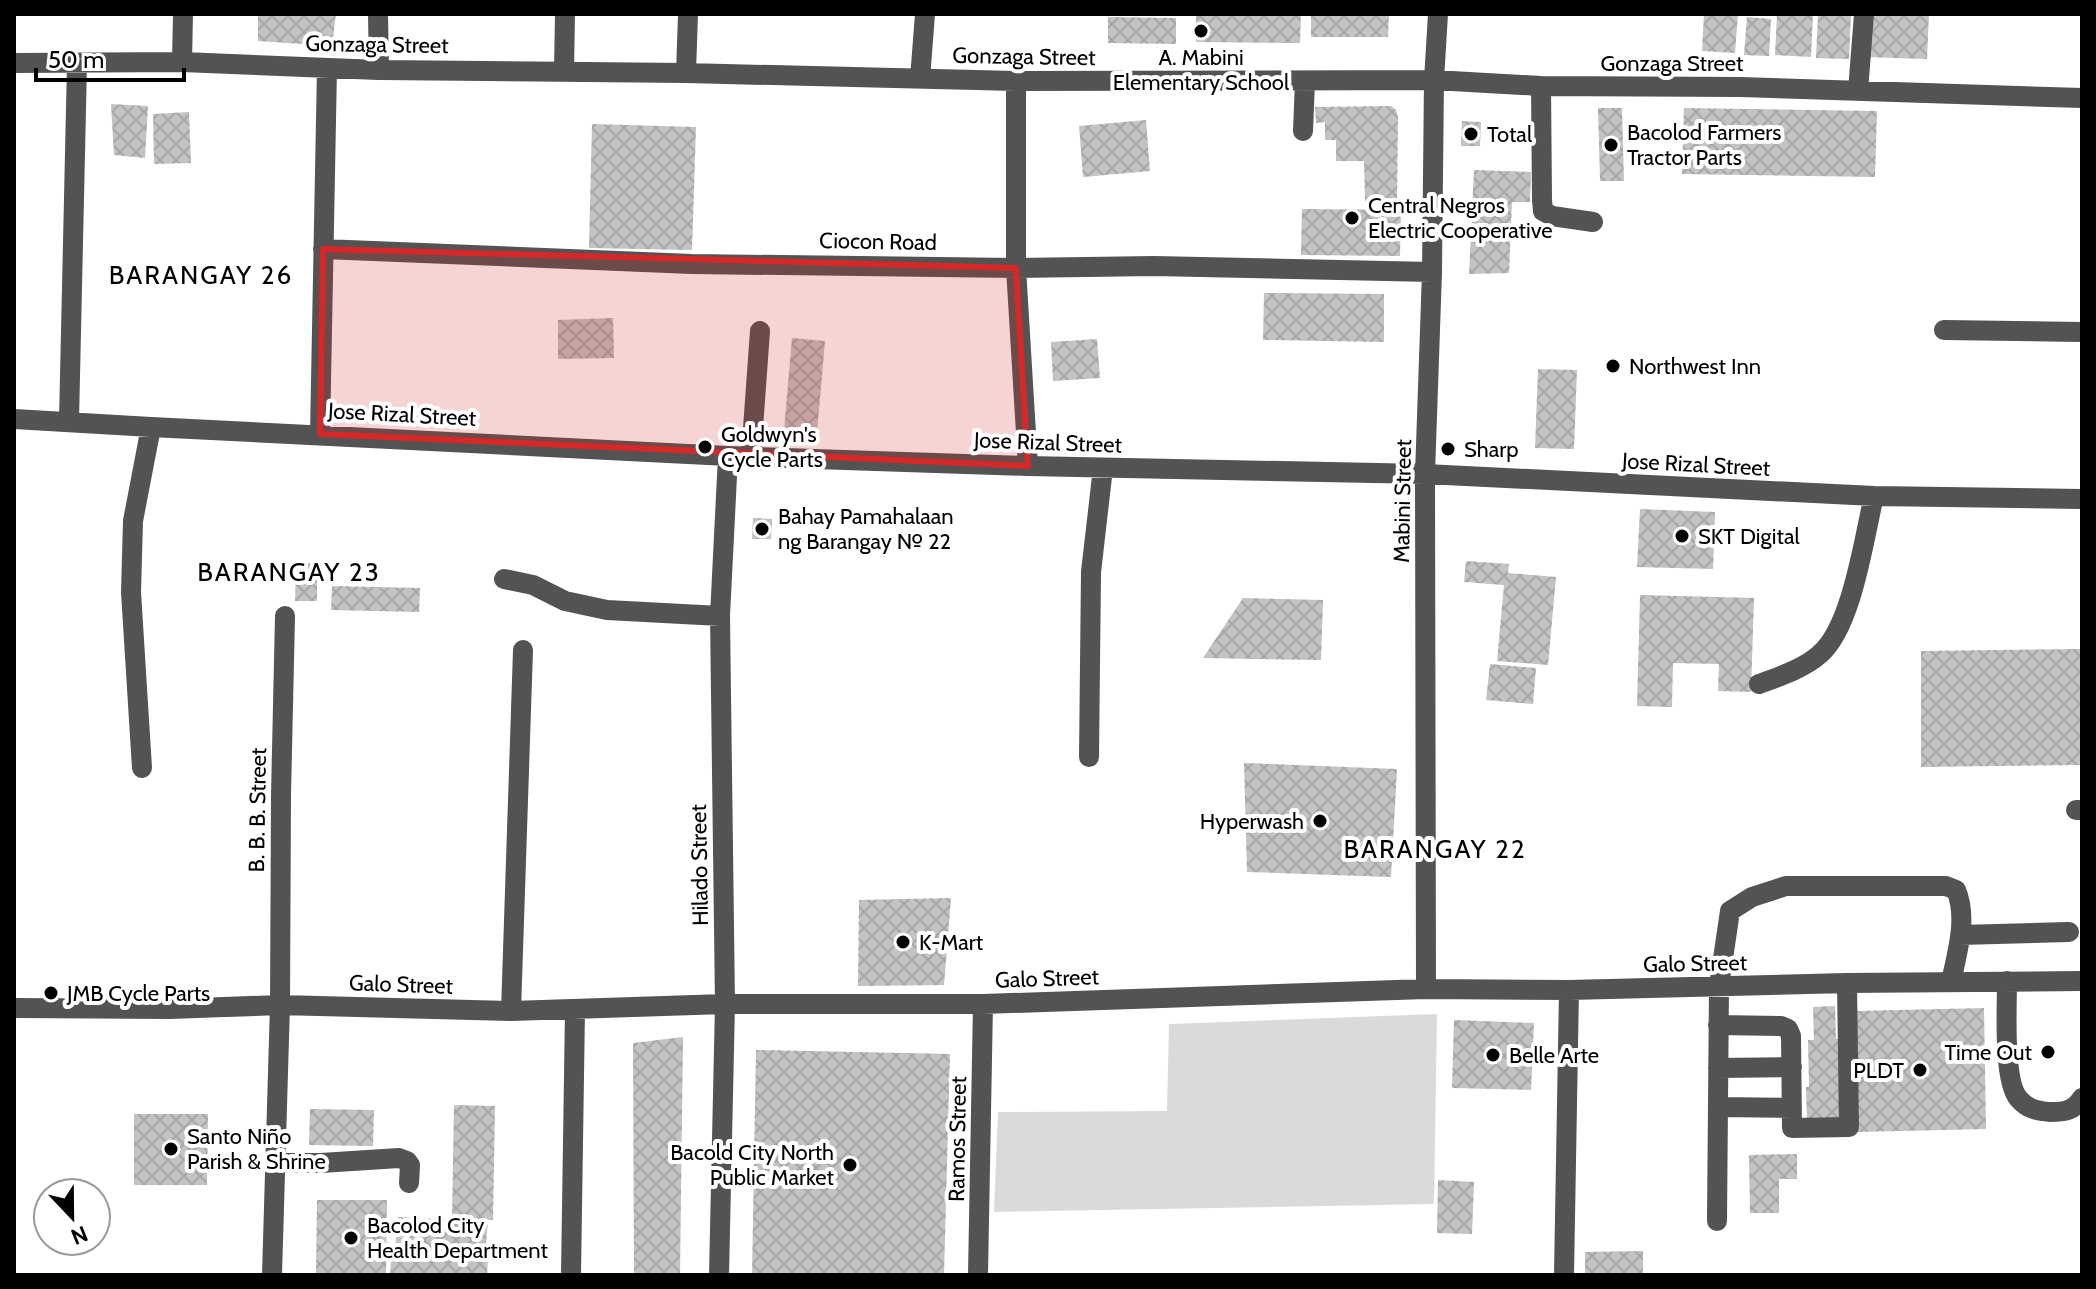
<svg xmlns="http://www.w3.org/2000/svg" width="2096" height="1289" viewBox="0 0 2096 1289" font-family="Cabin,sans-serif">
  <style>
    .green { fill: #dadada }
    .building { fill: url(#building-cross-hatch) }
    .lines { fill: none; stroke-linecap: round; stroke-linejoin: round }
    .minor { stroke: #535353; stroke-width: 20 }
    .marked { fill: #d62828; fill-opacity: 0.2; stroke: #d62828; stroke-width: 6; stroke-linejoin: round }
    .poi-dot { fill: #000; stroke: #fff; stroke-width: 3 }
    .labels { text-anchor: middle; stroke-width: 8; stroke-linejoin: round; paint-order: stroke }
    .street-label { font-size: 22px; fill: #000; stroke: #fff }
    .poi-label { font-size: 22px; fill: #000; stroke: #fff; text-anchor: start }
    .quarter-label { font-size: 26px; letter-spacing: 2px; fill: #000; stroke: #fff }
  </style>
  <defs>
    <pattern id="building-cross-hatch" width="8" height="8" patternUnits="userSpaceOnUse" patternTransform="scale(2)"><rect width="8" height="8" fill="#c3c3c3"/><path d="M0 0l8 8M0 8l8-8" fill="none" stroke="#a6a6a6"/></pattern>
  </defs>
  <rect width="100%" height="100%" fill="#fff"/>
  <!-- green -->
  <path class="green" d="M1437,1014L1434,1204L994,1212L998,1112L1167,1111L1169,1024Z"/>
  <!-- building -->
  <path class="building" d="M258,14H336L332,46L258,41Z
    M1196,14H1301L1300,43L1196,42Z
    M1311,14H1389L1388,37H1311Z
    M1704,14H1738L1735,53L1702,51Z
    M1777,14H1813L1811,57L1775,55Z
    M1818,14H1851L1849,59L1816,58Z
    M1866,14H1929L1927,59L1864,57Z
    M1108,17L1176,18V44L1108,43Z
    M1747,17L1771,19L1769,56L1744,55Z
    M111,104L148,106L145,158L114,155Z
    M1391,106L1396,110L1398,116L1397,200L1365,201L1364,161H1336V140H1325V122L1316,123L1315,107Z
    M1598,108H1622L1624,181H1600Z
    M1684,108L1877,111L1875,177L1682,174Z
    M189,112L191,163L154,164L153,114Z
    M1146,120L1150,171L1083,177L1079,126Z
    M1462,121L1481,122L1480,146H1461Z
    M592,124L696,127L692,250L589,248Z
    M1474,170L1531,172L1530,202H1512L1509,273L1469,274Z
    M1302,209L1401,210L1400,256L1301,255Z
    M1264,293L1384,294V342L1263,340Z
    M613,318L614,358L558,359V320Z
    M792,338L825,341L816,444L783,442Z
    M1097,339L1100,378L1053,381L1051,342Z
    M1538,369L1577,370L1574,449L1535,448Z
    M1640,509L1715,512L1713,569L1637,567Z
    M753,518L772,519L771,539H752Z
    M1466,561L1509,564L1508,573L1556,577L1548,665L1497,661L1504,585L1464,582Z
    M296,563H317V601H295Z
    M332,586L420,588L419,612L331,610Z
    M1640,595L1754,598L1751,692L1718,691L1719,664L1673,663L1672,707L1637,706Z
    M1243,598L1323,600L1321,660L1203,658Z
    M2082,649V765L1921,767V651Z
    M1490,664L1536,668L1533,704L1486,700Z
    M1244,763L1397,769L1391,877L1247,872Z
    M951,898L944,985L858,986L859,900Z
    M1835,1006L1836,1039H1841L1842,1121L1807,1122L1806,1087H1809L1808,1040H1814L1813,1007Z
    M1984,1008L1986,1129L1857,1132L1855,1011Z
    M1454,1020L1534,1023L1531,1090L1452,1088Z
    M683,1037L680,1275H634L633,1043Z
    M756,1050L950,1054L944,1275H752Z
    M454,1105L495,1106L493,1220L452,1219Z
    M310,1109L374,1110L373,1146L309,1145Z
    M134,1114H208L207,1185H134Z
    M1797,1154V1179H1779V1213H1750L1749,1155Z
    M1438,1180L1474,1182L1472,1234L1437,1233Z
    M317,1200H387L386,1275H316Z
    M398,1217L488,1222L485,1254L395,1249Z
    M392,1251L488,1258L487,1275H390Z
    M1643,1251V1275H1585V1252Z"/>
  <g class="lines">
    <!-- minor -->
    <path class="minor" d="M378,14L379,70
      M182,62L183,14
      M14,63L182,62L379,70L686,73L1016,81L1434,80L1541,86L1740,87L2082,98
      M564,71L565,14
      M686,73L688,14
      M920,79L925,14
      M1016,81V268L1028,466
      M1541,86L1542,200L1543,211L1552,216L1593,222
      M1858,91L1864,14
      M1303,131L1305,81
      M323,249L692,264L1016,268L1154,266L1432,272
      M1944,330L2082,332
      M14,419L151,427L728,456L1028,466L1425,474L1874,496L2082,499
      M69,421L77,64
      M320,434L327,68
      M751,456L760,331
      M504,579L533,585L565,601L607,610L720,616
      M1759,684C1778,677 1805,668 1820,654C1852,627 1864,538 1874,496
      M1089,757L1091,572L1103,468
      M142,768L131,592L133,521L151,427
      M2076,810H2082
      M1960,935L2069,932
      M2007,981C2007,1007 2003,1079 2018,1098C2027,1109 2037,1111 2050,1112C2064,1112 2074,1111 2082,1098
      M1426,989L1425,474L1432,272L1434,80L1438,14
      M14,1008L170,1009L280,1005L511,1011L725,1004H983L1426,989L1569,990L1847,983L2082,981
      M511,1011L523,650
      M1718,1025L1781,1026L1788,1029L1791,1036L1792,1128L1849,1127L1847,983
      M1718,1068L1792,1067
      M1718,1107L1792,1108
      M275,1163H321L399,1158L407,1161L410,1165L409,1183
      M1717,1221L1719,986L1730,911L1752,897L1786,886H1946L1956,890C1968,918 1957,953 1951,982
      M272,1275L280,1005L281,795L285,616
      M571,1275L575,1010
      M719,1275L725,1004L720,616L728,456
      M978,1275L983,1004
      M1564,1275L1569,990"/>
  </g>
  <!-- marked area -->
  <path class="marked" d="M323,249L1016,268L1028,466L320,434Z"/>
  <!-- markers -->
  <g class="poi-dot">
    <circle cx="1201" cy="31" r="8"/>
    <circle cx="1471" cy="134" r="8"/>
    <circle cx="1611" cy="145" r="8"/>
    <circle cx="1352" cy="218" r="8"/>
    <circle cx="1613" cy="366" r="8"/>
    <circle cx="705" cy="447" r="8"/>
    <circle cx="1448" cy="449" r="8"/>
    <circle cx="762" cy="529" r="8"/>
    <circle cx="1682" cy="536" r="8"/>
    <circle cx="1320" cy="821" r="8"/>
    <circle cx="903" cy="942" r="8"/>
    <circle cx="51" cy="993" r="8"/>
    <circle cx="2048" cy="1052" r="8"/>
    <circle cx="1493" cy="1055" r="8"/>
    <circle cx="1920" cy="1070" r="8"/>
    <circle cx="171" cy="1149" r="8"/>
    <circle cx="850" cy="1165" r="8"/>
    <circle cx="351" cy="1238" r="8"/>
  </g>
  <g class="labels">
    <!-- street labels -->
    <g class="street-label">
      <text transform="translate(377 44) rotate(1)" y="8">Gonzaga Street</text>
      <text transform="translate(1024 56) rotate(1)" y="8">Gonzaga Street</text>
      <text x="1672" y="71">Gonzaga Street</text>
      <text transform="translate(878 241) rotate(1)" y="8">Ciocon Road</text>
      <text transform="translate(402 414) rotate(3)" y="8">Jose Rizal Street</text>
      <text transform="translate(1048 442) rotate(2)" y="8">Jose Rizal Street</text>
      <text transform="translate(1696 464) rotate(3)" y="8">Jose Rizal Street</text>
      <text transform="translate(1402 501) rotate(-89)" y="8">Mabini Street</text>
      <text transform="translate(257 810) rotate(-89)" y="8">B. B. B. Street</text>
      <text transform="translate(699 865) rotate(-91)" y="8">Hilado Street</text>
      <text transform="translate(1695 963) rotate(-1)" y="8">Galo Street</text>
      <text transform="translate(1047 978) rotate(-2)" y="8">Galo Street</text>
      <text transform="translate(401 984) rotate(2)" y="8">Galo Street</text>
      <text transform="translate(957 1139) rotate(-89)" y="8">Ramos Street</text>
    </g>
    <!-- poi labels -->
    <g class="poi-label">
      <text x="1201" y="65" text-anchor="middle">A. Mabini<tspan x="1201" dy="25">Elementary School</tspan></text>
      <text x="1627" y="140">Bacolod Farmers<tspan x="1627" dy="25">Tractor Parts</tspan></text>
      <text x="1487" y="142">Total</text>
      <text x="1368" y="213">Central Negros<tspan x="1368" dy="25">Electric Cooperative</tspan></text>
      <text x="1629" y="374">Northwest Inn</text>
      <text x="721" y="442">Goldwyn's<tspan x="721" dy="25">Cycle Parts</tspan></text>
      <text x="1464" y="457">Sharp</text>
      <text x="778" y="524">Bahay Pamahalaan<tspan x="778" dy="25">ng Barangay № 22</tspan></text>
      <text x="1698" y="544">SKT Digital</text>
      <text x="1304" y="829" text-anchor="end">Hyperwash</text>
      <text x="919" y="950">K-Mart</text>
      <text x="67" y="1001">JMB Cycle Parts</text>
      <text x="2032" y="1060" text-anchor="end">Time Out</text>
      <text x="1509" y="1063">Belle Arte</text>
      <text x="1904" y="1078" text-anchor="end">PLDT</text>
      <text x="187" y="1144">Santo Niño<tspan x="187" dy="25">Parish &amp; Shrine</tspan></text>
      <text x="834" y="1160" text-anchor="end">Bacold City North<tspan x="834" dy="25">Public Market</tspan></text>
      <text x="367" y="1233">Bacolod City<tspan x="367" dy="25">Health Department</tspan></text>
    </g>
    <!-- quarter labels -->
    <g class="quarter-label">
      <text x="201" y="284">BARANGAY 26</text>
      <text x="289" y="581">BARANGAY 23</text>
      <text x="1435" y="858">BARANGAY 22</text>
    </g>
  </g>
  <!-- border -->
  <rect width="2096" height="1289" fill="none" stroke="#000000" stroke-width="32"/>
  <!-- north arrow -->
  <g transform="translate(72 1217) rotate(158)"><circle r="38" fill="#ffffff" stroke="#999999" stroke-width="2"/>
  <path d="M0-6L14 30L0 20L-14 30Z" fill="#000000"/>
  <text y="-12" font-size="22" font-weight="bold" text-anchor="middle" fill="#000000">N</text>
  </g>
  <!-- scale -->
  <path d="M36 68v12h148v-12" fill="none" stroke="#000000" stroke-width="4"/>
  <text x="48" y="68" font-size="24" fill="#000000" stroke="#ffffff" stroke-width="6" paint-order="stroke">50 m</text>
</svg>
